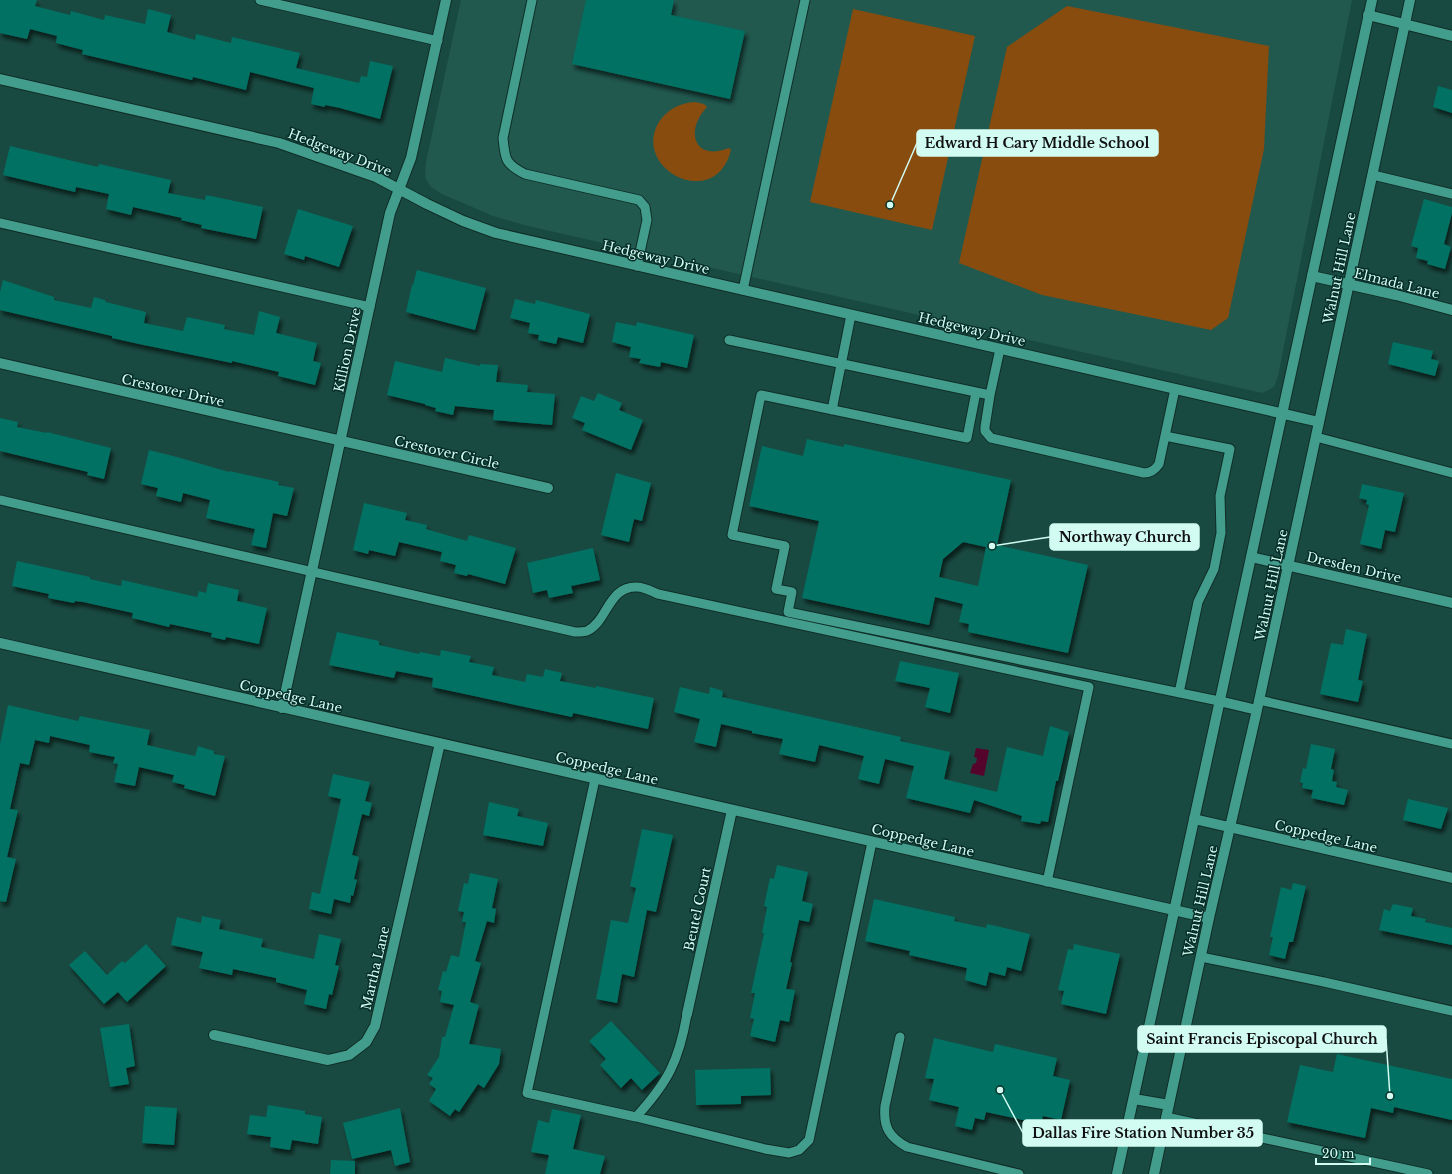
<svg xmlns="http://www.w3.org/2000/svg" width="1452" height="1174" viewBox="0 0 1452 1174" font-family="'Libre Baskerville',serif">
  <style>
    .built { fill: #21594f }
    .green { fill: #884c0f }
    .water { fill: #55042b }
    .building { fill: #007162; fill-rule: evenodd; filter: url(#shadow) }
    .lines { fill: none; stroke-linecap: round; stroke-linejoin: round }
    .service-casing { stroke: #102d27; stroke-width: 11 }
    .minor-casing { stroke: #102d27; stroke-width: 12 }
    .secondary-casing { stroke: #102d27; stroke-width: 12 }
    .service { stroke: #429d8d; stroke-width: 9 }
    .minor { stroke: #429d8d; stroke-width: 10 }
    .secondary { stroke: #429d8d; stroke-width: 10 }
    .labels { text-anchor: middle; stroke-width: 3; stroke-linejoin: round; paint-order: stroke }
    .street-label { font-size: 13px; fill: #d2fcf2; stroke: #062e28 }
    .leader { fill: none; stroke: #d2fcf2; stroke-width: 1.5 }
    .callout-dot { fill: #d2fcf2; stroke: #062e28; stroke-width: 1.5 }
    .callout { fill: #d2fcf2; stroke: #d2fcf2; stroke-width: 1.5 }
    .callout-label { font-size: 14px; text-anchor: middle; font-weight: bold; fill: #111 }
  </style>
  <defs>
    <filter id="shadow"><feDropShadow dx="2.5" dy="4.5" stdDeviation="2" flood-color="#0009"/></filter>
  </defs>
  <rect width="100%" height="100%" fill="#194a41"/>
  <!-- built -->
  <path class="built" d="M461,0H1352L1278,376L1274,387L1262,393L524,225L493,216L442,194L431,187L425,178L426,162Z"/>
  <!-- green -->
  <path class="green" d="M1067,6L1269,46L1264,149L1228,318L1211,330L1042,295L959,263L1007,47Z
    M853,9L975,36L932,230L810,202Z
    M695,102L704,104L707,107C685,130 693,162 729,148L731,150C715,214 627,167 661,119C670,108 681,103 695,102Z"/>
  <!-- water -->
  <path class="water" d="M976,748L989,750L984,776L970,773L973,764L976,763L977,758L974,757Z"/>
  <!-- building -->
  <path class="building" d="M0,0H37L35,6L70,15L71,11L104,20L105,15L145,24L148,9L171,15L167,32L195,40L196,34L231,43L232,37L300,53L296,68L359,83L361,76L367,77L370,61L393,66L380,119L340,108L325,105V107L311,104L314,88L250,72L246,90L193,77L192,80L82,54L83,50L56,43L57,36L30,29L27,39L0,33Z
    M586,0H674L671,15L745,31L730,99L572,64Z
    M1438,86L1452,90V113L1433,107Z
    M10,146L98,167L99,164L171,180L168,193L205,200L206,195L263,207L256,239L201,228L202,225L181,220L182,218L133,207L131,215L106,209L109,194L76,187L75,192L3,175Z
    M1424,199L1452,207V213L1444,244L1451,247L1445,269L1427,264L1428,261L1416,258L1418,248L1411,246Z
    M298,209L353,226L339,267L305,256L304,260L284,254Z
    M417,270L486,288L475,330L406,312L412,285H413Z
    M3,280L54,297V300L91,308L94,297L105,300L106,302L146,312L144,323L183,331L187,317L225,325L224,329L254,335L259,311L280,317L276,333L317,343L313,361L321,363L315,385L278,376L279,372L232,361V363L139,344L112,338V336L0,310V292Z
    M515,299L535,304L536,300L590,314L583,343L558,337L556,344L538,340L539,335L528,333L530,323L510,318Z
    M616,322L636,326L637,322L694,335L687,368L661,362L660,367L639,363L641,359L629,357L631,347L612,342Z
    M1393,342L1433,351L1431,359L1439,361L1435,376L1388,364Z
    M445,358L480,366V364L498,365L496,382L528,385L527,392L555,394L552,425L493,420L494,410L455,406L453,415L435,411L436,408L425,405V404L387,395L395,361L442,372Z
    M598,393L622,403L619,410L643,420L631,450L582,430L585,423L572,418L581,396L594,401Z
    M0,418L18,422L17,427L47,433V432L111,448L104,479L87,475L88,472L0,451Z
    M807,439L844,447V444L1011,480L997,545L1088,565L1068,653L968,632L969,624L959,622L963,604L935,597L929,625L802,598L819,521L749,506L762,446L803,456ZM963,542L986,547L978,586L939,577L943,559Z
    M149,450L177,457L229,472V471L279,482L278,485L294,488L287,516L273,513L266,548L251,545L255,529L206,518L210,500L183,493L181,502L156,496L158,488L141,484Z
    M616,473L651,483L642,521L634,519L629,542L601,535Z
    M1362,484L1404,493L1395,532L1385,530L1381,549L1360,544L1369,505L1366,504L1367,500L1359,498Z
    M364,503L407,513L405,520L427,525L426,529L467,541L469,535L516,548L505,584L468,574L467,576L454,573L456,565L440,561L442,552L399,542L395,556L369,550L368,554L353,550Z
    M593,548L600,580L571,586L573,593L549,598L547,590L533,593L527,563Z
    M17,561L90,577V579L121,586L122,580L197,597L199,591L206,593L208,583L239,590L237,601L267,608L259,644L226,637L225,640L211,637L212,633L170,624L169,627L132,618L133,613L83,602L75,601L74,603L48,598L49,594L12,586Z
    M1346,629L1367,634L1358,680L1363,681L1358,702L1320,694L1331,643L1343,645Z
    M337,632L379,641V645L419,654L420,652L440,656L441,650L471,656L469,662L494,667L492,675L525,682L527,674L543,677L545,669L562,673L560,681L596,688V686L654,698L648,729L573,713L572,717L432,687L433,678L396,671L394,678L329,665Z
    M900,661L959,673L950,713L925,707L930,688L895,681Z
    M680,687L709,694L710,687L723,691L722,697L901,737L900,741L950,752L944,779L997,792L1007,747L1043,756L1050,726L1069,732L1058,781H1056L1048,822L1041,821L1040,824L1021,821L1022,816L974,800L970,813L906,798L914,766L885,759L879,784L858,779L864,756L819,745L815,762L779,754L783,739L752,733V731L721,724L716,747L694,742L700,719L674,712Z
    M8,705L78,721L80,716L150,730L147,745L195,756L198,746L214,751V754L225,756L215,796L184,788L185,785L172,782L174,775L139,767L135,786L114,782L118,764L113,763L115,757L89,752L90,745L50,736L49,743L35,740L29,765L20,763L10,809L18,810L7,857L16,859L6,902L0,901V744Z
    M1311,744L1335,749L1331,769L1334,770L1332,781L1337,782L1336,787L1348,790L1344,805L1311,798L1313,790L1302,788L1303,783L1300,782L1303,768L1306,769Z
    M333,774L370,782L365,801L372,803L369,816L362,814L352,855L359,857L354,879L357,880L353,896L351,895L350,903L334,899L331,914L309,909L312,892L320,894L341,799L328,796Z
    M1408,799L1448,808L1441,829L1403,820Z
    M489,802L519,809L517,816L548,823L543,846L483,835Z
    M642,829L673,835L656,912L647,910L634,977L622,974L617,1003L596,999L611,920L628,923L636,888L630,886Z
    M777,865L808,872L802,901L813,904L809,922L799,920L790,962L792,963L786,989L795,990L789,1022L780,1020L775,1042L750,1036L754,1019L750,1018L755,993H751L764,933H762L767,907L764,906L770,878L774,879Z
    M470,873L498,879L492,908L496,909L494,923L487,921L475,961L481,963L470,1002L479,1005L469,1044L501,1049L499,1064L484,1088L478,1084L459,1112L455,1109L450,1116L429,1101L436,1089L429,1084L433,1078L427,1075L439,1057L442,1037H445L454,1005L440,1002L442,991L438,990L443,971L446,972L451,955L459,957L466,922H462L464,912L458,911L464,883L468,884Z
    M1293,883L1306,886L1293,942H1289L1285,959L1269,955L1273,937H1270L1281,887L1291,890Z
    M874,899L955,917L954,921L986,928L987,924L1030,934L1021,971L1007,967L1005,976L989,972L986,986L965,980L967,968L909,955L910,951L865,941Z
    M1393,904L1413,908L1411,916L1426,919L1425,922L1452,928V945L1379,930L1384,909L1390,911Z
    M202,916L221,920L219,929L263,939L261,947L314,959L319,934L341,939L335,965L339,966L332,995L329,994L326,1009L304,1004L307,990L276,982V978L233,969L232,975L199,968L203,952L171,945L177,917L201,923Z
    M146,944L166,966L127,1002L118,992L104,1004L69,965L85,951L107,975L122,961L125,963Z
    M1074,944L1120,954L1106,1014L1061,1004L1064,991L1058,990L1068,949L1073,950Z
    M611,1021L660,1073L642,1090L631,1078L621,1088L600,1065L606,1059L589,1041Z
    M129,1024L135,1066L126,1068L129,1084L110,1087L100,1028Z
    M934,1038L993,1052L995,1044L1057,1058L1053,1076L1070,1080L1061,1120L1043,1116L1041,1124L986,1112L984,1120L975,1118L972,1130L955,1126L959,1107L929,1100L934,1079L925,1078Z
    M1337,1054L1452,1079V1120L1394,1107L1393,1113L1371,1108L1365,1138L1287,1122L1300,1065L1333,1072Z
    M770,1068L771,1095L741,1096V1104L696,1105L695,1070Z
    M268,1105L305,1111V1114L322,1117L318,1144L292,1140L290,1150L270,1147L271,1137L247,1134L250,1115L266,1117Z
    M145,1106L177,1108L174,1145L142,1143Z
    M400,1108L410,1162L395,1166L391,1150L352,1159L343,1123Z
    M552,1109L581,1115L573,1149L605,1156L600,1174H545L549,1155L531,1152L538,1120L549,1123Z
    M331,1160L355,1161V1174H330Z"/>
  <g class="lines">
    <defs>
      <path id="service" d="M260,0L438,41
        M532,0L503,138C505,159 505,164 525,174L639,200L645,207L647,220L637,266
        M1373,175L1452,194
        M0,223L370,307
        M743,290L805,0
        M729,340L990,395L1000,349
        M976,392L967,438L761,395L732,535L785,546L776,589L792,592L788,612L1219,701
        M990,395L985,427V431L991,438L1144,473C1151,473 1155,470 1159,464L1175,389
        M832,410L851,315
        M1165,436L1230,449L1220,496L1221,533L1214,569L1198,602L1179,693
        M1316,437L1452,473
        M0,500L575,632C578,632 584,632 587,631C608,621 608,586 637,587C644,587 651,591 658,594L1089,687L1047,882
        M1259,700L1452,744
        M595,779L527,1093L636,1117C668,1082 679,1061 687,1014
        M1201,957L1324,982L1452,1011
        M900,1037L885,1106C883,1127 889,1137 907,1147L1019,1174
        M636,1117L765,1149L789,1153L799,1150L809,1140L872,842
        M1166,1117L1428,1174"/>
      <path id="minor" d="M1368,15L1452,36
        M0,79L279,143L376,177L427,204L463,221L496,233L1319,422
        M1312,276L1396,295L1452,310
        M0,363L548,488
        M1251,557L1452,603
        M0,643L1209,918
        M282,708L390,213L411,158L446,0
        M1194,819L1452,878
        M687,1014L732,810
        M214,1035L328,1060L349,1055L366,1042L375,1026L440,743"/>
      <path id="secondary" d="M1219,701L1257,710
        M1134,1099L1169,1105
        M1117,1174L1372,0
        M1154,1174L1209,918L1257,710L1410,0"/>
    </defs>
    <!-- service casing -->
    <use href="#service" class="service-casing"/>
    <!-- minor casing -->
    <use href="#minor" class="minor-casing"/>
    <!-- secondary casing -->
    <use href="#secondary" class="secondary-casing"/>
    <!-- service -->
    <use href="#service" class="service"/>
    <!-- minor -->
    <use href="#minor" class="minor"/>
    <!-- secondary -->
    <use href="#secondary" class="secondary"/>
  </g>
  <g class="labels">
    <!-- street labels -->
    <g class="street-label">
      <text transform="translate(340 152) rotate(21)" y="5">Hedgeway Drive</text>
      <text transform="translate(656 257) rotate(13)" y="5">Hedgeway Drive</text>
      <text transform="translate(1339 268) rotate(-78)" y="5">Walnut Hill Lane</text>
      <text transform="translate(1397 283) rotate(14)" y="5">Elmada Lane</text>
      <text transform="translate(972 329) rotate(13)" y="5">Hedgeway Drive</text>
      <text transform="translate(347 350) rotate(-78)" y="5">Killion Drive</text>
      <text transform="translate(173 390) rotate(13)" y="5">Crestover Drive</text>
      <text transform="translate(447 452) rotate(13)" y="5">Crestover Circle</text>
      <text transform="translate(1354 567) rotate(13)" y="5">Dresden Drive</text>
      <text transform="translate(1271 585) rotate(-78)" y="5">Walnut Hill Lane</text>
      <text transform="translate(291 696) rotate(13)" y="5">Coppedge Lane</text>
      <text transform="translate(607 768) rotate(13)" y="5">Coppedge Lane</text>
      <text transform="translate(1326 836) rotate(13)" y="5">Coppedge Lane</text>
      <text transform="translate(923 840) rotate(13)" y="5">Coppedge Lane</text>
      <text transform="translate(1200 901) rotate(-77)" y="5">Walnut Hill Lane</text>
      <text transform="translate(697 909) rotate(-78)" y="5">Beutel Court</text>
      <text transform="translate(375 968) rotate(-77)" y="5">Martha Lane</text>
    </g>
  </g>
  <!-- callouts -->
  <path class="leader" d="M890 205L917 143M992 546L1050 537M1390 1096L1386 1039M1000 1090L1023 1133"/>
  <g class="callout-dot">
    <circle cx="890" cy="205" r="4"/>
    <circle cx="992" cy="546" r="4"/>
    <circle cx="1390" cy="1096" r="4"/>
    <circle cx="1000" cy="1090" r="4"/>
  </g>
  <g class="callout">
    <rect x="917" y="130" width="241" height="26" rx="4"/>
    <rect x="1050" y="524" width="149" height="26" rx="4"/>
    <rect x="1138" y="1026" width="248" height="26" rx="4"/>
    <rect x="1023" y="1120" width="239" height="26" rx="4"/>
  </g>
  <g class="callout-label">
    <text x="1037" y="148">Edward H Cary Middle School</text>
    <text x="1125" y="542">Northway Church</text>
    <text x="1262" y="1044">Saint Francis Episcopal Church</text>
    <text x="1143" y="1138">Dallas Fire Station Number 35</text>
  </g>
  <!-- scale -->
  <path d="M1316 1158v6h54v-6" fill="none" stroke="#d2fcf2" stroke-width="2"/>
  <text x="1322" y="1158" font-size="12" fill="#d2fcf2" stroke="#062e28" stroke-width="3" paint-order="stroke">20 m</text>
</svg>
